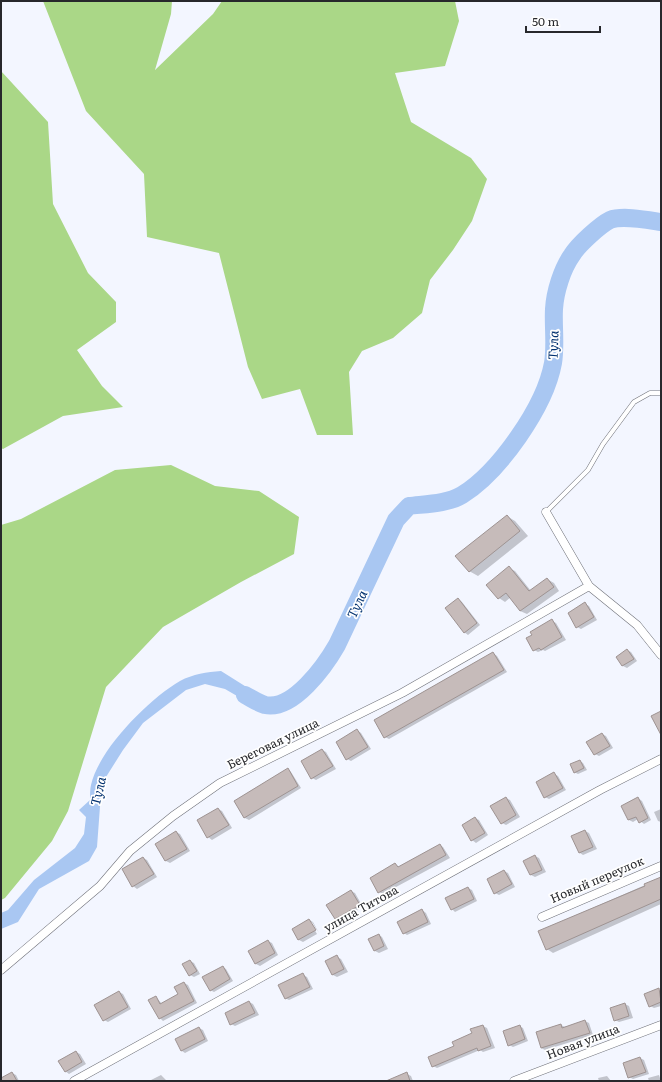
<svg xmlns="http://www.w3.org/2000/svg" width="662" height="1082" viewBox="0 0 662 1082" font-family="Literata,serif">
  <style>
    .forest { fill: #aad787 }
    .water { fill: #a9c7f2 }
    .shadow { fill: #0003 }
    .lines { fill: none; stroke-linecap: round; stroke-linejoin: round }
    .river { stroke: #a9c7f2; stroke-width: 18 }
    .building { fill: #c6bbba; stroke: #9e9392 }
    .lane-casing { stroke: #6e7078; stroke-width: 5 }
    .street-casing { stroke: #6e7078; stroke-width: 9 }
    .lane { stroke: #fff; stroke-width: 4 }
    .street { stroke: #fff; stroke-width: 8 }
    .labels { text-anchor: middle; stroke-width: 3.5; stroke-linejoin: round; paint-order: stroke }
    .street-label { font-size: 12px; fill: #27282c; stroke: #fff }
    .water-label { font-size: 13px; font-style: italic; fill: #02316f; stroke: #fff }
  </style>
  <rect width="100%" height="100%" fill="#f3f6ff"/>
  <!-- forest -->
  <path class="forest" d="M43,1H172L171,14L155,70L213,14L222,1H455L459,21L445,66L395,73L411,122L471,158L487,179L472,221L453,250L430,280L422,313L393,338L362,351L349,372L353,435H317L300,389L262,399L248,367L219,253L147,237L144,174L86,111Z
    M1,71L48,122L53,204L88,273L116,302V322L77,350L102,386L123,407L63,416L3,449L1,448Z
    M171,465L215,486L259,491L299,517L294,554L241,582L163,627L106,687L68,811L52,841L5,898L1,900V525L21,519L115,470Z"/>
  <!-- water -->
  <path class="water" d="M221,671L267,700L268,710H261L225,689L205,684L186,690L143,723L123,750L106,777L101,793L97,847L89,861L39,889L18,922L1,929V913L8,910L34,880L75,848L84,834L86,817L79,810L90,800C90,795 90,789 91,785C99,749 149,699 180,681C193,674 207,672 221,671Z"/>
  <!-- shadow -->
  <path class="shadow" d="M507,516L515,521L528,536L478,576L469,571Z
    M509,568L515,571L531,591L547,579L554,583L559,591L527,614L520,611L511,597L505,602L499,598Z
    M458,599L462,602L480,625L468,635L464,632Z
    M585,604L589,606L597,620L581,629L577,627Z
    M552,621L556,623L566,640L545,651L543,650L538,652L534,650Z
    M627,650L631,652L637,661L627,668L623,666L617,657Z
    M493,653L497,656L507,672L389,739L385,737Z
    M357,730L361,733L371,749L351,761L347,759Z
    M602,734L606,736L613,748L599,756L595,754Z
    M322,750L326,752L336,769L316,780L312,778Z
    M580,761L583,763L587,770L578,774L574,772Z
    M288,769L291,772L301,788L249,820L245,818L235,801Z
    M554,774L558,776L566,790L549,799L545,797Z
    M506,798L510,800L520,817L506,825L502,823Z
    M638,798L642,801L651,820L644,824L638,819L633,822L629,820L622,806Z
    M218,809L222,811L232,828L212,840L208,837L198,821Z
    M661,809V822L658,821L654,812Z
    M475,818L479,820L488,835L476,843L472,840Z
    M585,831L589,833L597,849L583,855L580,853L572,837Z
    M176,832L180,834L190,851L170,863L166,861L156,844Z
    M440,845L443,847L450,858L383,894L379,892L395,864L399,867Z
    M535,856L539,858L546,872L535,877L531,875Z
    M143,858L147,860L157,877L137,889L133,886Z
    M504,871L508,873L515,887L499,895L495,893Z
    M661,878V904L553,953L547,949L540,931Z
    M468,888L472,890L477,901L455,912L452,909Z
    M351,891L355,893L363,907L339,921L335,919Z
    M422,910L426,913L431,924L407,935L404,933Z
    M309,920L313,922L319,933L312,922H310L317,934L303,942L299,940L293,929Z
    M379,935L382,937L388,949L379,953L375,951Z
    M268,941L272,943L278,955L260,966L256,964L249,952Z
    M337,957L341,959L348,972L337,977L333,975L326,962Z
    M190,961L194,963L200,974L194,977L190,975Z
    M223,967L226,969L233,981L214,992L210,990Z
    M303,975L307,977L313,989L289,1000L285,998Z
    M184,983L188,985L197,1003L163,1021L160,1018L156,997L162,1004L179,994Z
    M659,990L661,991V1006L654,1008L650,1006Z
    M119,992L123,994L131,1009L108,1022L104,1020Z
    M249,1002L253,1004L259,1015L235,1026L231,1024Z
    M625,1004L629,1006L633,1018L619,1022L615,1020Z
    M585,1021L589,1023L593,1035L545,1050L541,1048L561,1025L565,1027Z
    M483,1026L487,1028L495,1048L483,1052L480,1050L437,1068L433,1066Z
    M519,1026L523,1028L528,1041L513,1047L509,1045Z
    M199,1028L203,1030L208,1041L185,1053L182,1051Z
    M76,1052L80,1054L86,1064L69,1074L65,1071Z
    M640,1058L644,1060L649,1074L633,1079L629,1077Z
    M12,1073L16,1075L19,1081H1V1079Z
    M407,1074L411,1076L413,1081H394Z
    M161,1075L167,1081H149Z
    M659,1075L661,1081H649L648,1078Z
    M607,1076L611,1081H599L598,1078Z"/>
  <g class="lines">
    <!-- river -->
    <path class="river" d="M245,695C251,698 258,703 265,705C293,711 325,666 337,645L396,520L409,506C425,504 447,504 462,495C499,472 545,407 553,363C556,345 553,327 554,309C555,292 562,269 572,255C578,245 600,225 610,220C622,215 648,220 661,222"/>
  </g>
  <!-- building -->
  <path class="building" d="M507,515L520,531L469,572L455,556Z
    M509,566L529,591L547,578L554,587L520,611L506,593L498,599L486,585Z
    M458,598L477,623L464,633L445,608Z
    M585,602L594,617L576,628L568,613Z
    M552,619L562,637L541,650L539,648L533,651L526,638L532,635L530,632Z
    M627,649L634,659L622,666L616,657Z
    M493,652L504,670L384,738L374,720Z
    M661,711V735L651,716Z
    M357,729L368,747L346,760L336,742Z
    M602,733L610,746L594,755L586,742Z
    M322,749L333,766L311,779L301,761Z
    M580,760L584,768L574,773L570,764Z
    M288,768L298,786L244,818L234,801Z
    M554,772L563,788L544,798L536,782Z
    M506,797L516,815L501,824L490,806Z
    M638,797L648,818L639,823L636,817L628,820L621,806Z
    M218,808L229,825L207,838L197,820Z
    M475,817L485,833L471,841L462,825Z
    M585,830L593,847L579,853L571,836Z
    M176,831L187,849L165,861L155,844Z
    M440,844L446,855L378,893L370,878L395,863L398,867Z
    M535,855L542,870L530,875L523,861Z
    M143,857L154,874L132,887L122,869Z
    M504,870L512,884L494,894L487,879Z
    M661,877V899L546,950L538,931L645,886L644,884Z
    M468,887L474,899L451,910L445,898Z
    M351,890L360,905L335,919L326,905Z
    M422,909L428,922L403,934L397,922Z
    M309,919L316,930L298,940L292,929Z
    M379,934L384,946L374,951L368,939Z
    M268,940L275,953L255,964L248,951Z
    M337,955L344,969L332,975L325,961Z
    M190,960L197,971L189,976L182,964Z
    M223,966L230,979L210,991L202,977Z
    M303,973L310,987L285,999L278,985Z
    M184,982L194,1001L159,1019L148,1000L156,996L160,1004L178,994L174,987Z
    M659,988L661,1002L649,1007L644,994Z
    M119,991L128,1007L103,1021L94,1005Z
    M249,1001L255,1013L230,1025L225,1013Z
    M625,1003L629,1016L614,1021L610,1008Z
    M585,1020L590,1033L541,1048L536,1032L561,1024L562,1028Z
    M483,1025L491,1046L478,1051L477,1048L432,1067L428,1057L454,1046L452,1042L472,1033L470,1029Z
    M520,1025L525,1039L508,1046L503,1031Z
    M199,1027L205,1039L181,1051L175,1039Z
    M76,1051L82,1062L65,1072L58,1061Z
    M640,1057L646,1072L628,1078L623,1063Z
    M12,1072L17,1081H1V1078Z
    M407,1072L410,1081H386Z"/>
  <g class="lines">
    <defs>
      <path id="lane" d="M546,512L588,470L603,444L634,402L650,393H661"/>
      <path id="street" d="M546,512L589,586L637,625L661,655
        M542,917L661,866
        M1,970L100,886L130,851L173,816L220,783L402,693L589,586
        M74,1081L600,790L661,759
        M514,1081L661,1025"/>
    </defs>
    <!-- lane casing -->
    <use href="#lane" class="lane-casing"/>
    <!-- street casing -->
    <use href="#street" class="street-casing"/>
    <!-- lane -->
    <use href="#lane" class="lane"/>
    <!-- street -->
    <use href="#street" class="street"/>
  </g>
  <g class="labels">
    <!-- street labels -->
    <g class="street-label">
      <text transform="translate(273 744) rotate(-26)" y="4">Береговая улица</text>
      <text transform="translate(597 880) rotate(-23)" y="4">Новый переулок</text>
      <text transform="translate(361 909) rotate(-29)" y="4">улица Титова</text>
      <text transform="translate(583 1042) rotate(-21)" y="4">Новая улица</text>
    </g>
    <!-- water labels -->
    <g class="water-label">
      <text transform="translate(553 345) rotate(-88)" y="5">Тула</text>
      <text transform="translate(357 604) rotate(-65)" y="5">Тула</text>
      <text transform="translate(98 791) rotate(-77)" y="5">Тула</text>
    </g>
  </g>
  <!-- border -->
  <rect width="662" height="1082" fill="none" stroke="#27282c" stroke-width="4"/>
  <!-- scale -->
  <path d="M526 26v6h74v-6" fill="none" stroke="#27282c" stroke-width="2"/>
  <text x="532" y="26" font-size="12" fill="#27282c" stroke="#ffffff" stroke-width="3" paint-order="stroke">50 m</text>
</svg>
